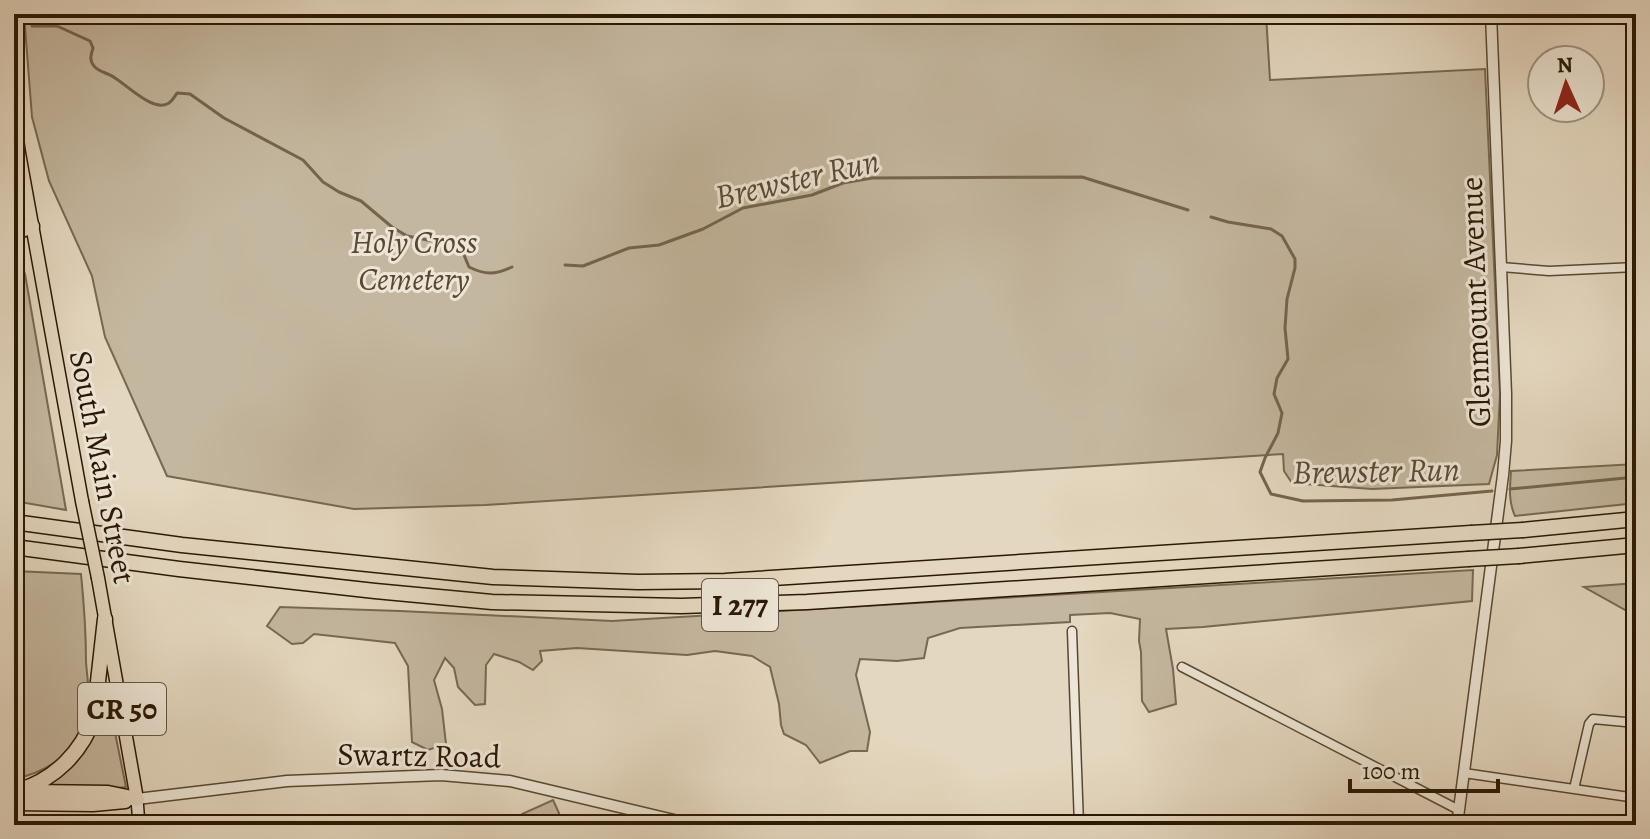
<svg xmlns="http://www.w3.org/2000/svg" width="1650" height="839" viewBox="0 0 1650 839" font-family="Alegreya,serif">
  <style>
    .green { fill: #c4b79f; stroke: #776851; stroke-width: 2 }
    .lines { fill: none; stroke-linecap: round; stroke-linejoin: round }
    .stream { stroke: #74644d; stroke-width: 3 }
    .minor-casing { stroke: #584832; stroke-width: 11 }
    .tertiary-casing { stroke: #584832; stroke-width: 13 }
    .secondary-casing { stroke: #2a1803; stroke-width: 14 }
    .primary-casing { stroke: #2a1803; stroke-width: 15 }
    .motorway-casing { stroke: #2a1803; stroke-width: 17 }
    .minor { stroke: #ede5d5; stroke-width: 8 }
    .tertiary { stroke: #ede5d5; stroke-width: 10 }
    .secondary { stroke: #ede5d5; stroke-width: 11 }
    .primary { stroke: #e4d7bf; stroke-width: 12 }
    .motorway { stroke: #e4d7bf; stroke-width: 14 }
    .primary-bridge-casing { stroke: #2a1803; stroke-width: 15; stroke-linecap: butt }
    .motorway-bridge-casing { stroke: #2a1803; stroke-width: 17; stroke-linecap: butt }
    .primary-bridge { stroke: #e4d7bf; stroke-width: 12 }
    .motorway-bridge { stroke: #e4d7bf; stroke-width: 14 }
    .labels { text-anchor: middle; stroke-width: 6; stroke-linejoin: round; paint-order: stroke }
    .shield { fill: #ede5d5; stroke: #645642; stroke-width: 2 }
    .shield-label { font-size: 30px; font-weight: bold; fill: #2a1803 }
    .park-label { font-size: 32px; font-style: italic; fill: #584832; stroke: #ede5d5 }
    .street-label { font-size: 32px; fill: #2a1803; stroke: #ede5d5 }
    .water-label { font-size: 34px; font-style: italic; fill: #5b4a35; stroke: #ede5d5 }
  </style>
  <rect width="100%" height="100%" fill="#e4d7bf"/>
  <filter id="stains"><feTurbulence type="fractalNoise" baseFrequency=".0025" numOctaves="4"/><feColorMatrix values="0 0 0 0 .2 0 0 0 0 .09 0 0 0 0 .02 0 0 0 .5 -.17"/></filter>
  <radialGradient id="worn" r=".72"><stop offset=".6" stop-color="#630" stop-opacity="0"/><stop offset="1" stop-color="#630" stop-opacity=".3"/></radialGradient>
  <!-- green -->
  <path class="green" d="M24,14H1266L1270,80L1485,69L1500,394L1497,455L1489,484L1372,489L1292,483L1284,471L1283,454L485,505L354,509L167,476L105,337L92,276L49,181L32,117Z
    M14,254L18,257L25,274L66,510L14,501Z
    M1636,464V503L1515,516C1508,501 1510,486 1511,471Z
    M1473,570L1472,601L1203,627L1166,629L1173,669L1176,704L1149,712L1142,701L1141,652L1139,641L1140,619L1110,613L1070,615V622L960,628L928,638L924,658L897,661L860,659L856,675L870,732L867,751H850L820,763L806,745L784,734L781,725L779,704L770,667L752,656L715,651L687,655L577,648L540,651L542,661L533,670L519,662L494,654L486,665L485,704L475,705L458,687L454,668L445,658L434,680L442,709L446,744L428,750L412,742L408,666L395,643L314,634L303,643L292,644L267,626L280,607L400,611L612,621Z
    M14,571L81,574C84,604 86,633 86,662C87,676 90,692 88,706C84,747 53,771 14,779Z
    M1636,583V616L1584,587Z
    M103,698H108L126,787L110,789L36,788L99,715Z
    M553,800L559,813L556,825H517L522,814Z"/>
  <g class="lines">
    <!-- stream -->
    <path class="stream" d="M32,26H57L90,41L93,48C91,55 89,60 94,66C98,72 109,73 115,78C128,86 154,113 169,103C173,100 175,96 177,93L190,94L224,118L303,160L323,182L339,192L361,201L392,227L407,236L454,245L464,255L469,267C485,275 495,275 512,267
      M1211,217L1228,222L1271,229L1282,236L1295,259V268L1287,299L1285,328L1288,359L1277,378L1274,394L1282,413L1278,433L1265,458L1260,472L1271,494L1303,501L1392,500L1492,491
      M565,265L583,266L629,248L659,245L703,229L743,208L812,195L843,183L872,178L1082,177L1188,210
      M1510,489L1636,477"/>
    <defs>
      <path id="minor" d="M1501,267L1549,271L1636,267
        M1072,631L1079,825
        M1182,667L1459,810
        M1464,773L1636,798
        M1574,789L1589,724L1593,719L1636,723"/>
      <path id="tertiary" d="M137,799L287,781L441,775L510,781L695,825
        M1457,825L1503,475L1506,441V394L1491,14"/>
      <path id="secondary" d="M137,799L139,825"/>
      <path id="primary" d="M14,119L19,153L82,501
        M98,578L137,799"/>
      <path id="motorway" d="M14,233L32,226
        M14,522L182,545L493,577L638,582L725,581L1471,533
        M1523,530L1636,519
        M14,547L179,569L375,591L492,602L681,606L807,602L1468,559
        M1519,556L1636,545
        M20,790C55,779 82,752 94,717L105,619
        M22,791L34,792L108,793L137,799
        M14,803L93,804L125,801"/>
    </defs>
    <!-- minor casing -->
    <use href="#minor" class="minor-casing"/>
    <!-- tertiary casing -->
    <use href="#tertiary" class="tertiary-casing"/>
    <!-- secondary casing -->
    <use href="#secondary" class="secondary-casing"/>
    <!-- primary casing -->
    <use href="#primary" class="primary-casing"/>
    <!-- motorway casing -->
    <use href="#motorway" class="motorway-casing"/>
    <!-- minor -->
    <use href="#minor" class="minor"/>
    <!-- tertiary -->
    <use href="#tertiary" class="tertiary"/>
    <!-- secondary -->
    <use href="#secondary" class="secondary"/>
    <!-- primary -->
    <use href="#primary" class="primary"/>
    <!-- motorway -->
    <use href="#motorway" class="motorway"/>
    <defs>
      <path id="primary-bridge" d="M82,501L98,578"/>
      <path id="motorway-bridge" d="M1471,533L1523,530
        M1468,559L1519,556"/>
    </defs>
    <!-- primary-bridge casing -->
    <use href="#primary-bridge" class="primary-bridge-casing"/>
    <!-- motorway-bridge casing -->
    <use href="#motorway-bridge" class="motorway-bridge-casing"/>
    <!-- primary-bridge -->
    <use href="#primary-bridge" class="primary-bridge"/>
    <!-- motorway-bridge -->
    <use href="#motorway-bridge" class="motorway-bridge"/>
  </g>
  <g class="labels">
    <!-- shield labels -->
    <g class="shield">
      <rect x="702" y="579" width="76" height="52" rx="6"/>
      <rect x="78" y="683" width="88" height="52" rx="6"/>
    </g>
    <g class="shield-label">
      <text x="740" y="615">I 277</text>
      <text x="122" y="719">CR 50</text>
    </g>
    <!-- park labels -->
    <g class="park-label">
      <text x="414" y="253">Holy Cross<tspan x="414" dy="37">Cemetery</tspan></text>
    </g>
    <!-- street labels -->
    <g class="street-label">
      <text transform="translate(1475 302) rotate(-92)" y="11">Glenmount Avenue</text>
      <text transform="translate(103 467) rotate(79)" y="11">South Main Street</text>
      <text transform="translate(419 755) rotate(1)" y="11">Swartz Road</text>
    </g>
    <!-- water labels -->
    <g class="water-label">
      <text transform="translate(797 178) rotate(-13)" y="12">Brewster Run</text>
      <text transform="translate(1376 470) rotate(-1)" y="12">Brewster Run</text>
    </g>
  </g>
  <!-- margin -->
  <rect width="1650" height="839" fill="none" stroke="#e4d7bf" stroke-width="48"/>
  <rect x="16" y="16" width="1618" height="807" fill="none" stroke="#2a1803" stroke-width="4"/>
  <rect x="24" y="24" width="1602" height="791" fill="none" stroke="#2a1803" stroke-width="2"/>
  <!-- north arrow -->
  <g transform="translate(1566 84) rotate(357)"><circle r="38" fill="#ede5d5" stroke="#9f9381" stroke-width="2"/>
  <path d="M0-6L14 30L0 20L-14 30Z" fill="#8f2418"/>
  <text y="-12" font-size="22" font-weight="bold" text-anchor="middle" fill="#2a1803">N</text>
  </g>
  <!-- scale -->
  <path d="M1350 779v12h148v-12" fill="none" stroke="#2a1803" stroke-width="4"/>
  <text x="1362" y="779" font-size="24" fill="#2a1803" stroke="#ede5d5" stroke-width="6" paint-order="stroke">100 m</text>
  <rect width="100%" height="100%" filter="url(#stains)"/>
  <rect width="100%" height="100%" fill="url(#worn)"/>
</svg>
